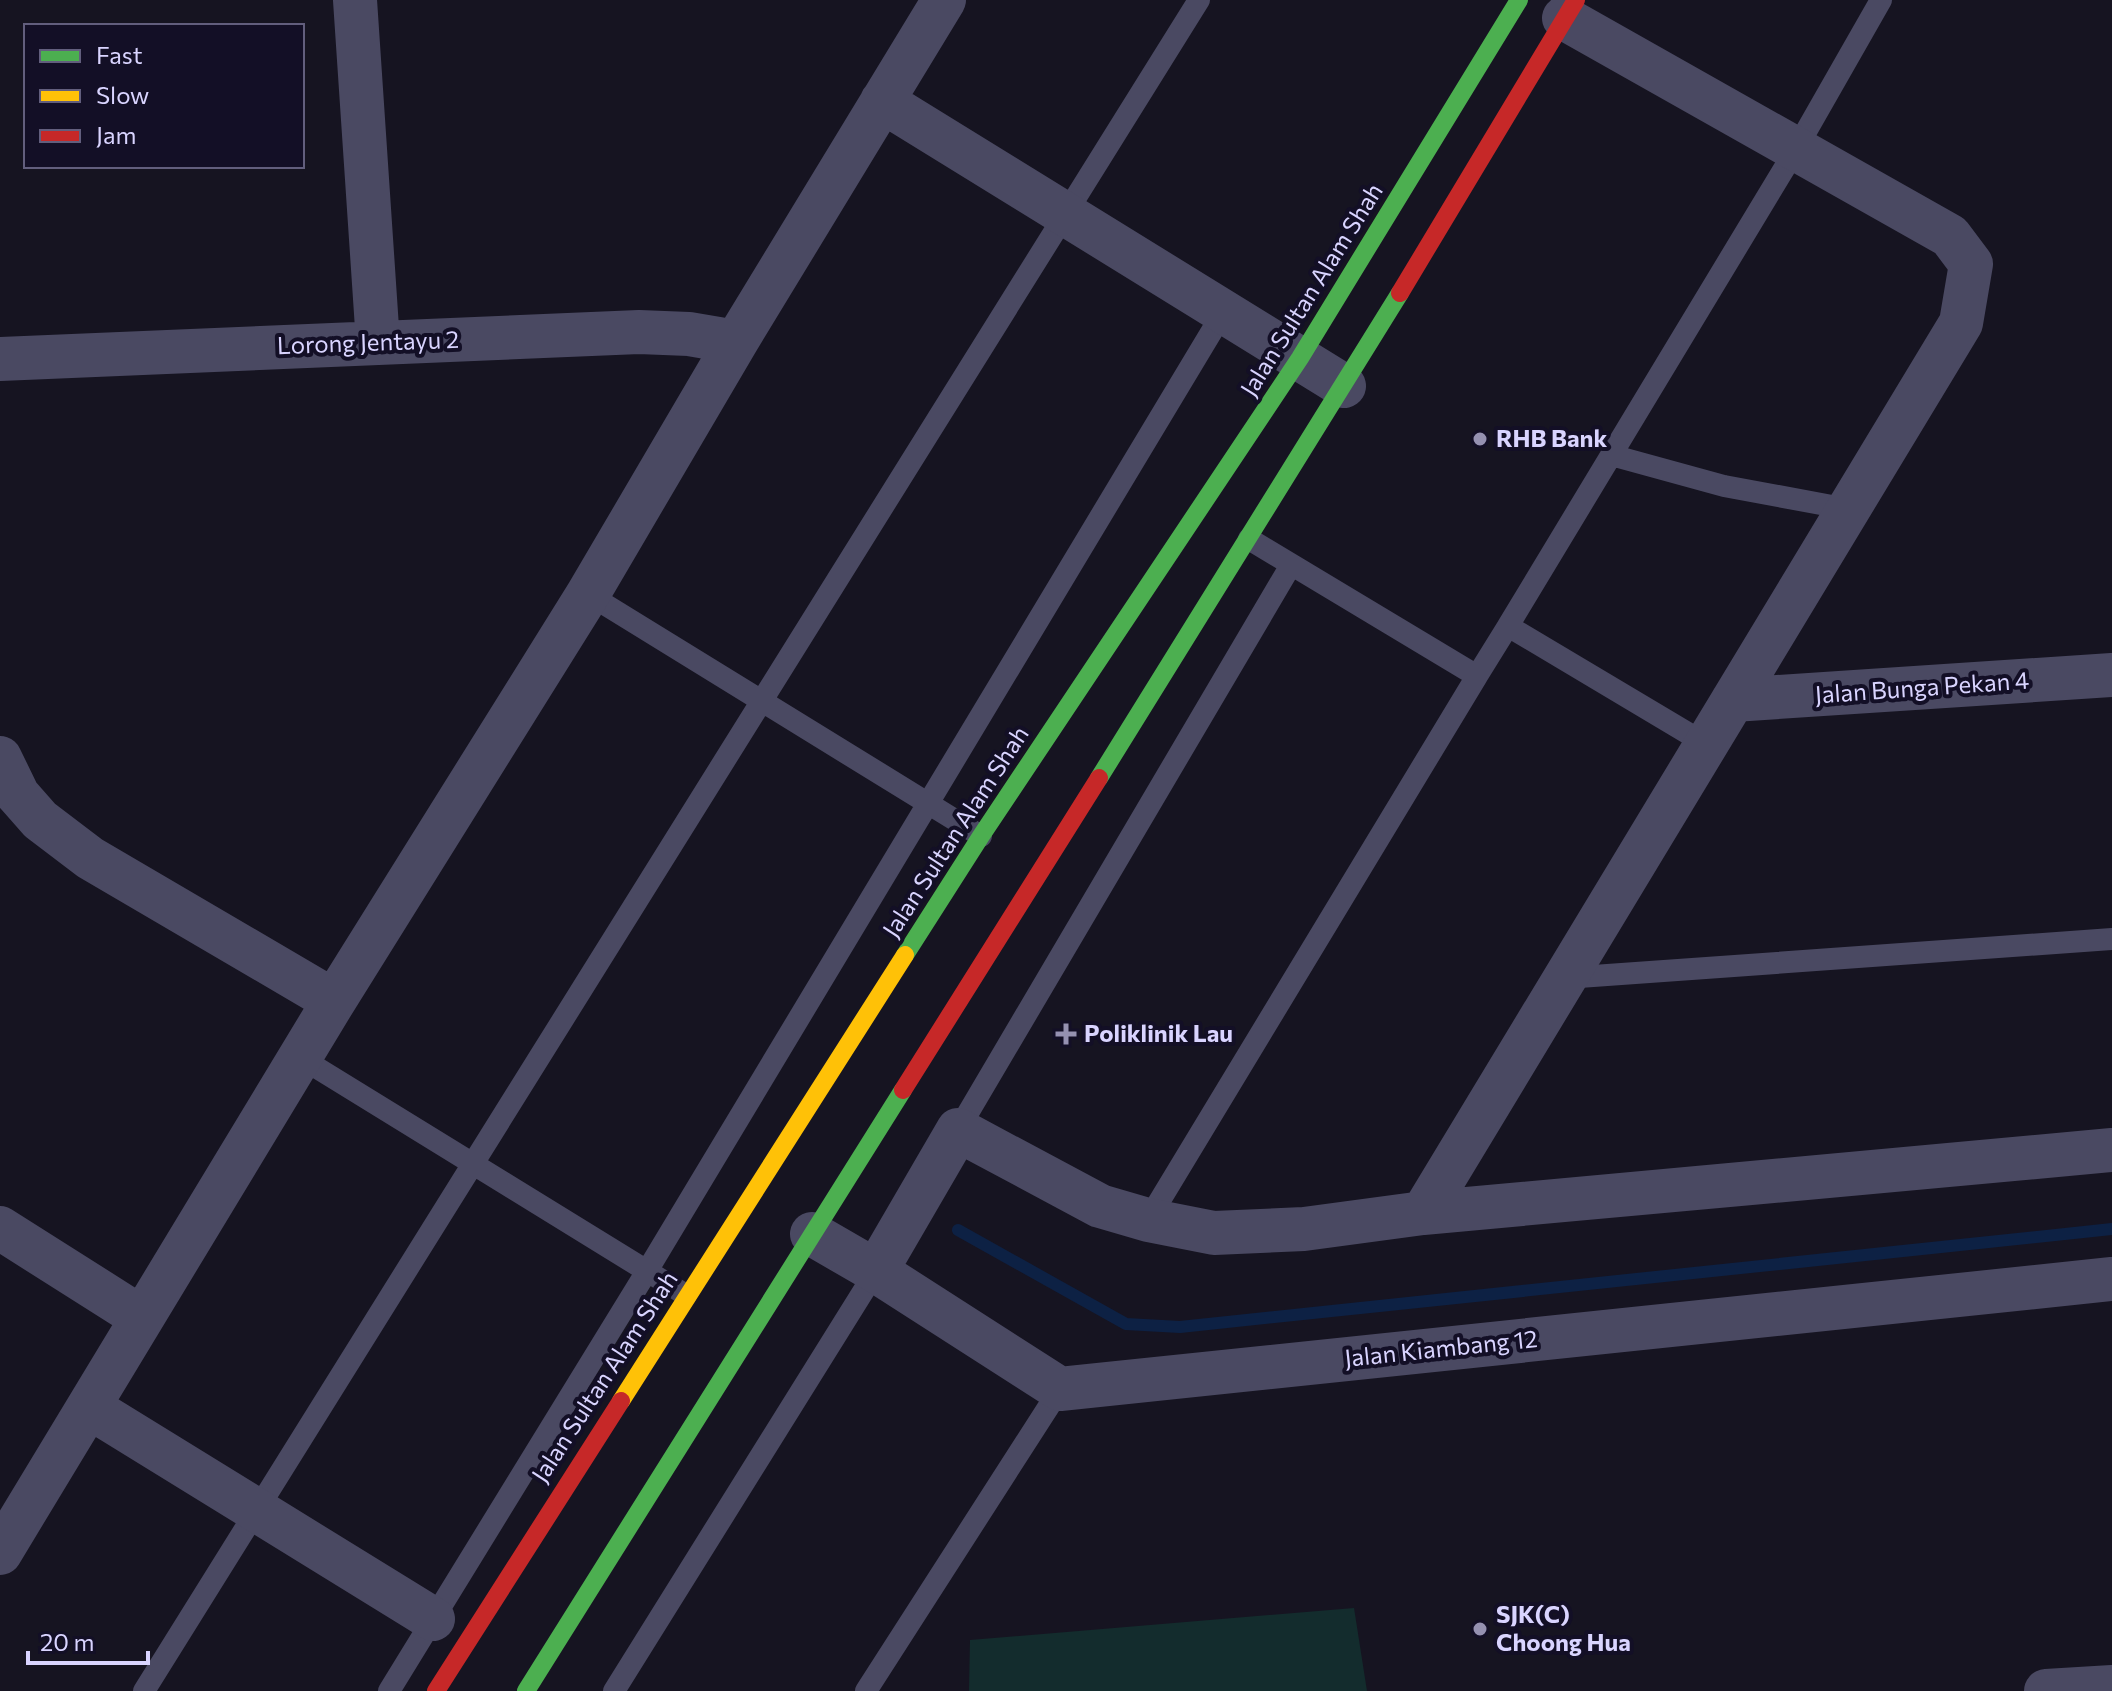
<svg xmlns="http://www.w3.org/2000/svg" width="2112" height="1691" viewBox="0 0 2112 1691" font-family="Commissioner,sans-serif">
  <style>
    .green { fill: #132c2d }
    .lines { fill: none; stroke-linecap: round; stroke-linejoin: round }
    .stream { stroke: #0d2144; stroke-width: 12 }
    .lane { stroke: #4a4962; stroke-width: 22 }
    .street { stroke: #4a4962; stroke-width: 44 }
    .fast { stroke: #4caf50; stroke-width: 18 }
    .slow { stroke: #ffc107; stroke-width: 18 }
    .jam { stroke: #c62828; stroke-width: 18 }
    .poi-dot { fill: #9591b1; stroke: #130f26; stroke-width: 3 }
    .labels { text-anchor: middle; stroke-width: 8; stroke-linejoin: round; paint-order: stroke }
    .street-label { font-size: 24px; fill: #d9d4ff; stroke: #130f26 }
    .poi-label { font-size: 24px; font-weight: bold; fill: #d9d4ff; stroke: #130f26; text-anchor: start }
  </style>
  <rect width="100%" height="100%" fill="#161421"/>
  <!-- green -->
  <path class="green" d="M1354,1608L1367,1691H969L970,1640Z"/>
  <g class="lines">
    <!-- stream -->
    <path class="stream" d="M958,1230L1126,1324L1180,1327L2112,1229"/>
    <!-- lane -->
    <path class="lane" d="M1611,455L1724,486L1848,509
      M1249,539L1477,676L1508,626L1706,744
      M588,594L981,836
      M1508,626L1796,149L1881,0
      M1565,978L2112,939
      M301,1058L686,1295
      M958,1130L1291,565
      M1148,1220L1477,676
      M144,1691L1199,0
      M389,1691L647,1271L1224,311
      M614,1691L876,1271
      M866,1691L1060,1389"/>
    <!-- street -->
    <path class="street" d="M355,0L378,343
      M882,101L1344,386
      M0,359L639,332L689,334L736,342
      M1733,700L2112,675
      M0,758L18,795L40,820L90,858L334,1001
      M1423,1213L1961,323L1971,264L1950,236L1564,18
      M0,1228L142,1318
      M812,1234L876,1271L1060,1389L2112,1279
      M876,1271L958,1130L1100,1206L1148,1220L1214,1233L1304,1229L1423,1213L2112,1150
      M89,1407L433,1619
      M0,1553L334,1001L588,594L736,342L944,0
      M2046,1691L2112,1687"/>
    <!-- fast -->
    <path class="fast" d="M1099,778L1400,293
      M905,955L981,836L1300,358L1519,0
      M526,1691L903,1090"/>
    <!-- slow -->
    <path class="slow" d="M621,1401L905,955"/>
    <!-- jam -->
    <path class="jam" d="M1400,293L1576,0
      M903,1090L1099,778
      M436,1691L621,1401"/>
  </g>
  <!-- markers -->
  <g class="poi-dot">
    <circle cx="1480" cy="439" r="8"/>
    <path d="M1062 1022h8v8h8v8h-8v8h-8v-8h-8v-8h8z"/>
    <circle cx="1480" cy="1629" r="8"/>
  </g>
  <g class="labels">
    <!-- street labels -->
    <g class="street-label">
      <text transform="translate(1312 290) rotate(-58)" y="8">Jalan Sultan Alam Shah</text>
      <text transform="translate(368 343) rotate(-2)" y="8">Lorong Jentayu 2</text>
      <text transform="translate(1922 688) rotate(-4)" y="8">Jalan Bunga Pekan 4</text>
      <text transform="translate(956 832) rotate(-57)" y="8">Jalan Sultan Alam Shah</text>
      <text transform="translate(1441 1349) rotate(-6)" y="8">Jalan Kiambang 12</text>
      <text transform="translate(605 1377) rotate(-57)" y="8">Jalan Sultan Alam Shah</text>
    </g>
    <!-- poi labels -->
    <g class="poi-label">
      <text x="1496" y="447">RHB Bank</text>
      <text x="1084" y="1042">Poliklinik Lau</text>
      <text x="1496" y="1623">SJK(C)<tspan x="1496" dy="28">Choong Hua</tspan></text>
    </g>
  </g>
  <!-- legend -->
  <rect x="24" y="24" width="280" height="144" fill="#130f26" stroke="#625e7d" stroke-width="2"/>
  <rect x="40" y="50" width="40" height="12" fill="#4caf50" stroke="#625e7d" stroke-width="2"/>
  <text x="96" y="64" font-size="24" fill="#d9d4ff">Fast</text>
  <rect x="40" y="90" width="40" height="12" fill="#ffc107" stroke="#625e7d" stroke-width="2"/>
  <text x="96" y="104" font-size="24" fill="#d9d4ff">Slow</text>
  <rect x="40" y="130" width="40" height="12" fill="#c62828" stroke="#625e7d" stroke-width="2"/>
  <text x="96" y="144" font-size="24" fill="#d9d4ff">Jam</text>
  <!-- scale -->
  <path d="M28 1651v12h120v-12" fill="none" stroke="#d9d4ff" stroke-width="4"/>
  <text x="40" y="1651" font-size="24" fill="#d9d4ff" stroke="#130f26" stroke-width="6" paint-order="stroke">20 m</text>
</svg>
